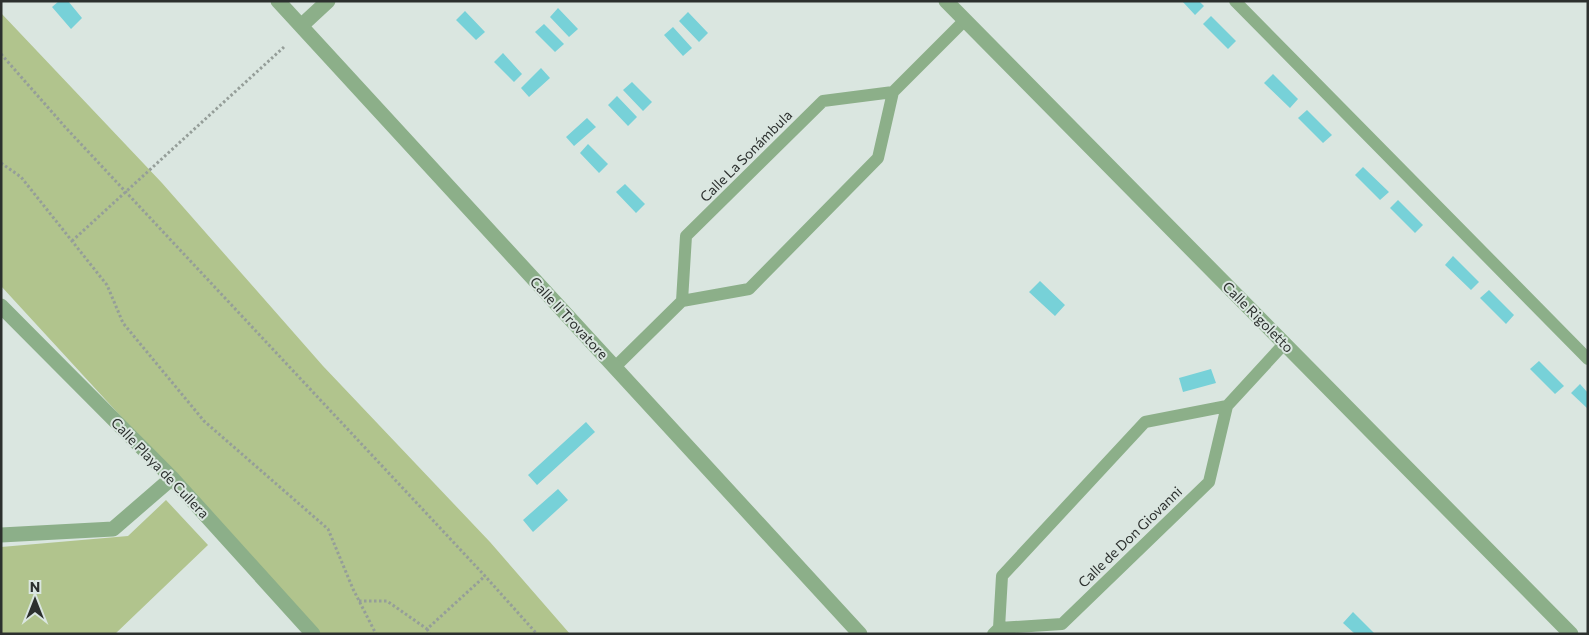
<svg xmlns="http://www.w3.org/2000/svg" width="1589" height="635" viewBox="0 0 1589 635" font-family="Commissioner,sans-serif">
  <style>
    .green { fill: #b1c48d }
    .water { fill: #77d1d8 }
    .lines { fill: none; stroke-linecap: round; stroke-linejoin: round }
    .path { stroke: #959e99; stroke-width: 3; stroke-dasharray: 2.5 2.5; stroke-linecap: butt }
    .lane { stroke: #8caf89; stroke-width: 12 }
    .street { stroke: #8caf89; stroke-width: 15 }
    .labels { text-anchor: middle; stroke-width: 4; stroke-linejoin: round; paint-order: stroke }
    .street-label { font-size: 14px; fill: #2c302e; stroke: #dae6e0 }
  </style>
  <rect width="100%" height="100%" fill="#dae6e0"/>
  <!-- green -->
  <path class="green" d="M1,13L162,183L323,366L490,542L570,634H321L1,286Z
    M166,500L208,545L115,634H1V547L128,536Z"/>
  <!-- water -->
  <path class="water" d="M59,1H68L82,18L71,29L52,7Z
    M1182,1H1199L1204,6L1195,15Z
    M558,8L578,29L569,37L550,17Z
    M465,11L485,32L476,40L456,20Z
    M688,12L708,33L699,42L679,21Z
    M1211,16L1236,41L1228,49L1203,24Z
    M544,24L564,44L555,52L535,32Z
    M673,27L692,48L683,56L664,35Z
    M503,53L522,74L514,82L494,62Z
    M541,68L550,78L529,97L521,88Z
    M1273,74L1298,99L1290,108L1264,83Z
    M632,82L652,102L643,111L623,90Z
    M617,96L637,117L628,126L608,105Z
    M1307,110L1332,135L1323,143L1298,118Z
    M587,118L596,127L574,146L566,137Z
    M588,144L608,164L599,173L580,153Z
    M1363,167L1389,192L1380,200L1355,175Z
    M625,184L645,204L636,213L616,192Z
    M1398,200L1423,225L1415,233L1390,208Z
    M1453,256L1479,282L1471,290L1445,265Z
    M1040,281L1065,305L1055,316L1029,292Z
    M1489,290L1514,315L1506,324L1480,298Z
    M1539,361L1564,386L1555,394L1530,369Z
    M1211,369L1216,383L1183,392L1179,378Z
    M1580,384L1588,393V409L1571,393Z
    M586,422L595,432L537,485L528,475Z
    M558,489L568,500L533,532L523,520Z
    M1353,612L1375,634H1355L1343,623Z"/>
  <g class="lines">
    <!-- path -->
    <path class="path" d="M1,54L66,128L485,576L537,634
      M1,163L21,177L107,285L123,323L204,421L328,529L353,589L376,634
      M72,241L284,47
      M359,601H387L427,629L485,576
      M427,629L430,634"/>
    <!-- lane -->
    <path class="lane" d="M1235,1L1588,359
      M682,301L686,236L823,101L893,92
      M615,367L682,301L749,289L878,158L893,92L965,20
      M999,628L1002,576L1145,422L1227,406
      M993,634L999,628L1062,624L1209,482L1227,406L1284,344"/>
    <!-- street -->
    <path class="street" d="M278,1L860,634
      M946,1L1571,634
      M301,26L328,1
      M1,306L172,478L313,634
      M1,535L113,529L172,478"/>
  </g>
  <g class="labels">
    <!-- street labels -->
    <g class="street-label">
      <text transform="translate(746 156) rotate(-45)" y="5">Calle La Sonámbula</text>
      <text transform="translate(1258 317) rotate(45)" y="5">Calle Rigoletto</text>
      <text transform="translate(569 318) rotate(47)" y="5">Calle Il Trovatore</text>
      <text transform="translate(160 468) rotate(46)" y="5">Calle Playa de Cullera</text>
      <text transform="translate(1130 537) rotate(-44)" y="5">Calle de Don Giovanni</text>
    </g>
  </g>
  <!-- border -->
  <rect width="1589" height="635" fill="none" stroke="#2c302e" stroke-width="5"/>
  <!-- north arrow -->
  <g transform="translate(35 600)" stroke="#dae6e0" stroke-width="4" paint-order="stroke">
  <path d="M0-4L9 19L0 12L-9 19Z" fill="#2c302e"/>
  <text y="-8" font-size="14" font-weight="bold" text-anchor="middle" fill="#2c302e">N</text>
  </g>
</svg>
